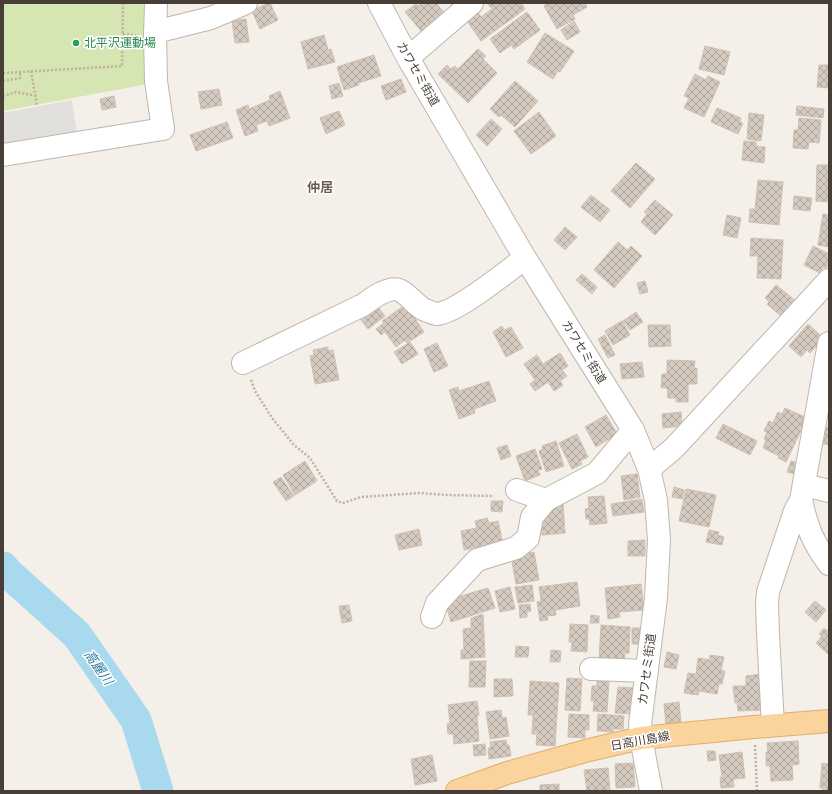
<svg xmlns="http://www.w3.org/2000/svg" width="832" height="794" viewBox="0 0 832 794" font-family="Poppins,'Noto Sans JP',sans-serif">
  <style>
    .grass { fill: #d5e6b3 }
    .parking { fill: #e2e0dd }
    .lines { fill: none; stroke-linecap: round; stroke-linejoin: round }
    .river { stroke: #a8d9ee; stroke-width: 31 }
    .building { fill: url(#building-cross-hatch); stroke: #cfc1b2 }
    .minor-casing { stroke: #bfb6ac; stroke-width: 24 }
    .major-casing { stroke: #dfaf6b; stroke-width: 24 }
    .path { stroke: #c0b09d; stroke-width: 2.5; stroke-dasharray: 2 2; stroke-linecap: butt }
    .minor { stroke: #fff; stroke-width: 22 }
    .major { stroke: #fad49c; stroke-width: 22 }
    .leisure-dot { fill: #2e9e5b; stroke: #fff; stroke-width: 1.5 }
    .labels { text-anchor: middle; stroke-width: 3; stroke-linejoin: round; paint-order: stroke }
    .leisure-label { font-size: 12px; fill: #27864d; stroke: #fff; text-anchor: start }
    .street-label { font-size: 12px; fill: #473f37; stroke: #fff }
    .neighbourhood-label { font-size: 13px; font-weight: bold; fill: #695c4f; stroke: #fff }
    .water-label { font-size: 13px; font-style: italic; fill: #307d9f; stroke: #fff }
  </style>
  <defs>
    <pattern id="building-cross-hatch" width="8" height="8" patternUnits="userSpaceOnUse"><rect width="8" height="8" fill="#d5cabf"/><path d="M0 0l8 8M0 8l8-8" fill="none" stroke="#afa59c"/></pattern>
  </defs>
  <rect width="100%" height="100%" fill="#f4efe9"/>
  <!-- grass -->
  <path class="grass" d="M3,3H152L148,84L3,111Z"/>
  <!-- parking -->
  <path class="parking" d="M72,100L78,139L3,150V113Z"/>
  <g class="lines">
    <!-- river -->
    <path class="river" d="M3,567L7,572L77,635L136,720L158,791"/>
  </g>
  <!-- building -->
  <path class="building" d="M268,3H270L278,20L260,29L252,11Z
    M422,3H436L449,18L423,33L405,12L416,4L418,6Z
    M487,3H521L525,9L481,41L465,18L476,10L481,17L492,9Z
    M549,3H585L587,7L573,15L575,19L557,29L544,6Z
    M527,12L540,30L514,49L511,45L500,53L490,39Z
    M246,19L249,42L235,43L232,21Z
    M574,21L580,32L567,40L561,30Z
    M545,33L574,51L560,72L558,71L553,79L527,62Z
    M324,35L328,50L331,49L335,62L308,69L301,42Z
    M705,46L730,52L724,75L699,69Z
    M478,49L486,56L483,59L497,73L468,103L438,74L447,65L451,69L455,66L458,69Z
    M374,55L381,76L358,83L359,85L344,90L337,67Z
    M819,65H829V88L817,87Z
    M695,74L706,80L708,76L720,82L704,117L684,108L689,98L684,96Z
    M401,79L406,92L386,100L381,86Z
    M515,81L538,101L515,127L501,115L499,117L490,109Z
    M339,83L343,96L332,99L329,86Z
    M219,89L222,105L201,109L198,92Z
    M280,91L290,118L269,126L267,121L256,125L258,131L245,136L236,110L248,105L249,109L270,100L269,96Z
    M114,96L116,107L102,110L100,99Z
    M797,106L824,109L823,118L796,115Z
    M717,108L741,118L740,122L743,123L738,134L711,122Z
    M339,111L345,125L326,134L320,118Z
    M539,112L556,136L531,154L514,131Z
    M749,113L764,115L761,141L747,139Z
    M799,118L821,120L819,143L809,142L808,149L793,148L794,130H798Z
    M491,119L502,129L487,146L476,135Z
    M227,122L233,138L196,151L190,135Z
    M744,141L756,142V146L765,147L764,163L742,160Z
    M636,163L655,179L630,208L611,191Z
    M817,165H829V202L816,201Z
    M758,180L783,182L779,225L749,222L750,209H755Z
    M591,195L610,210L600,222L581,207Z
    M794,196L812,198L810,211L793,209Z
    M655,200L673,215L655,235L641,222L647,214L644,212Z
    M823,214L829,215V247L818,245Z
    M727,215L741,218L737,238L723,235Z
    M565,227L577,237L565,250L554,240Z
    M751,238L783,240L781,279L757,278L758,256H750Z
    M618,242L627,250L631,246L642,256L614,288L594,270Z
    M813,246L829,254V262L826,268L823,267L820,273L804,265Z
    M582,274L597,287L592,294L576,280Z
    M645,281L648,292L640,294L637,283Z
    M776,285L796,301L782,317L767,304L769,302L765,298Z
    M375,303L385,316L368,329L358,316Z
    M408,303L417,315L414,317L424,332L407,343L405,340L396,347L385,332L381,335L376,329L384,323L382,321Z
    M636,312L643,322L630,330L623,321Z
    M622,321L630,335L613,345L605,331Z
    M808,324L820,335L817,339L820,342L810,353L807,350L801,357L789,346Z
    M648,325H670L671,346L649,347Z
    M502,326L504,330L511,327L523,348L506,357L493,332Z
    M605,335L615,355L608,358L598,339Z
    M410,342L418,354L402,364L394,352Z
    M437,343L448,366L434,372L424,349Z
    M328,347V351L333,350L339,380L315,384L310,356L314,355L313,350Z
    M560,353L568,366L562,370L567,376L560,381L563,385L554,391L548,382L535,391L530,384L535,380L524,364L537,355L543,364Z
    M667,360L695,361L694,368H697V384H688V402H676V398H668L667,388H661L662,374H667Z
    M642,362L644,377L622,379L620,364Z
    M489,381L496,401L474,409L475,413L459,419L449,390L458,387L459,391Z
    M785,408L807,418L786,462L778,458L779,456L763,448L766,440L764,439L767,432L764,431L769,421L773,423L778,412L782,414Z
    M681,412L682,426L663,428L662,414Z
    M606,415L617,434L596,447L585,427Z
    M723,424L757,441L750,455L716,438Z
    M824,427L829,428V445L820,443Z
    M577,434L588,457L580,461L582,464L572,469L559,443Z
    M556,441L564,466L546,472L539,451L543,449L542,446Z
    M507,445L511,456L501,460L497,448Z
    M535,449L542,469L538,470L540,475L525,481L516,456Z
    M305,461L317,481L295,495L283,475Z
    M791,461L799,463L795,474L787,472Z
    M637,474L640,497L624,500L621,476Z
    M281,477L294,496L286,501L273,482Z
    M674,487L684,490L682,499L672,497Z
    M686,489L716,495L709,527L679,521Z
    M604,496L607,523L590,525L589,519H586L585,509L589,508L588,497Z
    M642,499L644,512L613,516L611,504Z
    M491,501H503L502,512L491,511Z
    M563,503L565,533L542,535L540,513Z
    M487,518L489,523L498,521L503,544L490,547V544L464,550L461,531L477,528L475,521Z
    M419,529L422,545L399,550L395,535Z
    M709,530L719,532L718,535L724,537L722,545L706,542Z
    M645,540V556H628V541Z
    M534,552L539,580L516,584L511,556Z
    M577,582L580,606L555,610L556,615L547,616L548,620L540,621L537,602L541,601L539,587Z
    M641,584L644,610L619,612L620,617L608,619L605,588Z
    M532,585L534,601L518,603L515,587Z
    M510,587L515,609L500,612L495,591Z
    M488,588L495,608L451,622L446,605L455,602L454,598Z
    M815,601L826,610L816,622L805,612Z
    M530,604L531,611L527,612V617L520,618L519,605Z
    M349,605L352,621L342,623L339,606Z
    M483,614L485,657L461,659V650H464L463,629L471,628V618Z
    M591,615L599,616V623H590Z
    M570,624L588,625L587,652L571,651L572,642H569Z
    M601,625L630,627L629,653H625L624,662L599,660Z
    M632,628H641L640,644H632Z
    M824,628L827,631L829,628V655L816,643L822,636L819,634Z
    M516,646L529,647L528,657H515Z
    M551,650L561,651L560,662H550Z
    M667,652L679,655L676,669L664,667Z
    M710,655L724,657L721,670L725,671L722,684H719L717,694L699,691L698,695L684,693L688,673L696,674L698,658L710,660Z
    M470,661H486L485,687H469Z
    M762,674L767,710L738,711L737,702L735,703L733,686H746V676Z
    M567,678L582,679L580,711L565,710Z
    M494,679H512L513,696L494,697Z
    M597,680L609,681L607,712L593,711L594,701H591L592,686H597Z
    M530,681L559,683L555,746L536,745L537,734H532L533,715H528Z
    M618,687L634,688L631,714L615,713Z
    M477,701L479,715H477L479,741L454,744L453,734H448L447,724L450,723L448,705Z
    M679,702L681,723L666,725L664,704Z
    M501,710L502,718L506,717L509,736L490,739L486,712Z
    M569,714L589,715V730H585V738L568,737Z
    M598,714L624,716L623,729H613V732L597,731Z
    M506,740L507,745H509L511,756L489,759L488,748L491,747L490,742Z
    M798,741L799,764L792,765L793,780L771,781L770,766H766V752H768L767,743Z
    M485,744L486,755L474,756L473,745Z
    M707,751H715L716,760L708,761Z
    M742,752L745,778L733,779L734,787L721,788L720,777H722L719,755Z
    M432,755L437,781L415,785L411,759Z
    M633,763L635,787L616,788L615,764Z
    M822,763L829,764V791H822L823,788H820Z
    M608,768L610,791H587L584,770Z
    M559,784V791H540V785Z"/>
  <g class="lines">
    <defs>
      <path id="minor" d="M379,3L408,58L525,258L633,430L649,469L656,500L659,540L656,598L640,724L641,738L651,791
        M155,32L211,18L246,3
        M408,58L472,3
        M3,155L163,129L156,81L155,36L156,3
        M829,343L801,500C807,527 812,541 829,564
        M243,363L363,305C371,299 391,284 401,291C410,296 416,306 425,310C429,311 433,314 437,314C458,312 506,272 525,258
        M649,469L674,448L829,280
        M804,485L829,491
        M517,490L546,500L597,473L633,430
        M432,617L437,603L477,560L516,548L528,538L532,517L546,500
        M591,669L647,671
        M773,725L768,634L767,604L768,592L795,511L801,500"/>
      <path id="major" d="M457,791L507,773L589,750L641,738L754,727L829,721"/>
    </defs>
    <!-- minor casing -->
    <use href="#minor" class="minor-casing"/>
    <!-- major casing -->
    <use href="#major" class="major-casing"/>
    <!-- path -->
    <path class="path" d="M123,34L136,35
      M31,71L37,106
      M3,73L122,66L123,3
      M3,81L20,78V71
      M3,96L16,92L36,96
      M251,380L255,391L272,418L294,445L310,458L337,501L343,503L361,497L419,493L447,495L494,496
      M755,745L757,791"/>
    <!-- minor -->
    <use href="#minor" class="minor"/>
    <!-- major -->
    <use href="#major" class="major"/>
  </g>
  <!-- markers -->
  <circle class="leisure-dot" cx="76" cy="43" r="4"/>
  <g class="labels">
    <!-- leisure labels -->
    <g class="leisure-label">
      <text x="84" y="47">北平沢運動場</text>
    </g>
    <!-- street labels -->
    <g class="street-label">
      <text transform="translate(418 74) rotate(60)" y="4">カワセミ街道</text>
      <text transform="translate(584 352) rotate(58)" y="4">カワセミ街道</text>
      <text transform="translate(647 669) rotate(-83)" y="4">カワセミ街道</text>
      <text transform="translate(640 741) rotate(-10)" y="4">日高川島線</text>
    </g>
    <!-- neighbourhood labels -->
    <g class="neighbourhood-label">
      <text x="320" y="192">仲居</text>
    </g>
    <!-- water labels -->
    <g class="water-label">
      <text transform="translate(99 667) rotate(55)" y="5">高麗川</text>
    </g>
  </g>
  <!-- border -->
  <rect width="832" height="794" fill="none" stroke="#473f37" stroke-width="8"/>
</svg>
